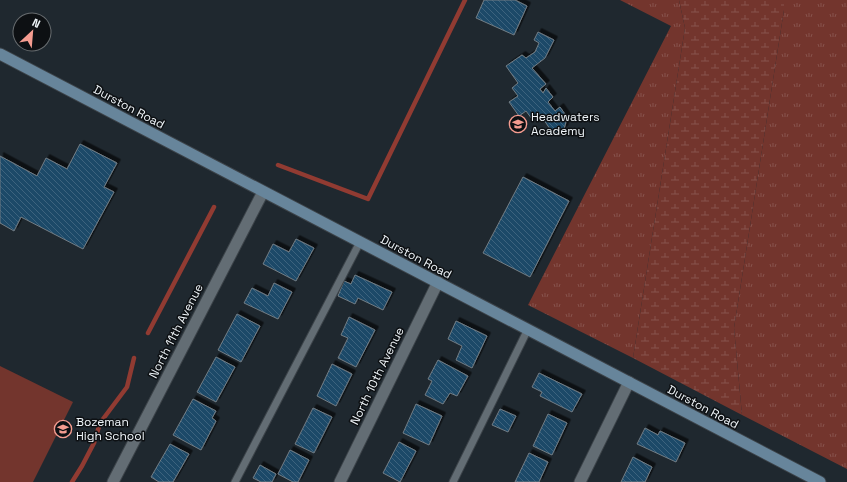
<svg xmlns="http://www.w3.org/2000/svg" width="847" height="482" viewBox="0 0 847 482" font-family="'Space Grotesk',sans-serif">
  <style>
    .grass { fill: url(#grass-tufts) }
    .wetland { fill: url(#wetland-marsh) }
    .green { fill: #73352d }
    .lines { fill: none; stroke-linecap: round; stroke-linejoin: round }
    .stream { stroke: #913b32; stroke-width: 4.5 }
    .building { fill: url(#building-back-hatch); stroke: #727d85; filter: url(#shadow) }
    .service-casing { stroke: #3c4349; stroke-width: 9 }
    .minor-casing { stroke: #3c4349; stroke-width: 13 }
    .tertiary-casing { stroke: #3c4349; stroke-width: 13 }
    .secondary-casing { stroke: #3c4349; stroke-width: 13 }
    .service { stroke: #636d74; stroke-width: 7 }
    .minor { stroke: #636d74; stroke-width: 11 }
    .tertiary { stroke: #636d74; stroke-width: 11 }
    .secondary { stroke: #67859b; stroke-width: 11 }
    .labels { text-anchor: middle; stroke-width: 3; stroke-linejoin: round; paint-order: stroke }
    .street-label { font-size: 12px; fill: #eff5f9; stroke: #0d1013 }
    .poi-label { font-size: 12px; fill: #eff5f9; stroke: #0d1013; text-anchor: start }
  </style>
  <defs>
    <pattern id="grass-tufts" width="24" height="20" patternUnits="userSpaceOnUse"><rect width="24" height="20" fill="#73352d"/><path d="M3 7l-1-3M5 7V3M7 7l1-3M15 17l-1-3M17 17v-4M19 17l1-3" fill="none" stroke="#87534c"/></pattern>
    <pattern id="wetland-marsh" width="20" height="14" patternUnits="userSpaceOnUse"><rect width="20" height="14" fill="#73352d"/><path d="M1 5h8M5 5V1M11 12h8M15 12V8" fill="none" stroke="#87534c"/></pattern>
    <pattern id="building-back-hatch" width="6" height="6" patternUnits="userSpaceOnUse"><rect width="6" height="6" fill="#1c4967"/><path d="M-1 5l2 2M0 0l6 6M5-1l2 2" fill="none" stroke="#3d647e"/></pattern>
    <filter id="shadow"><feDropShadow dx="3.5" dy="-3.5" stdDeviation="0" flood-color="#0009"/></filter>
  </defs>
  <rect width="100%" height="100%" fill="#1f282f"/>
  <!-- grass -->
  <path class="grass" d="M620,0H679L685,28L633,358L528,305L671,26Z
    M784,0H847V469L742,415L734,328L784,10Z"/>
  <!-- wetland -->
  <path class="wetland" d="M679,0H784V10L734,328L742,415L633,358L685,28Z"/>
  <!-- green -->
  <path class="green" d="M0,366L73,402L33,482H0Z"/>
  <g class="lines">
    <!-- stream -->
    <path class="stream" d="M278,165L368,199L465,0
      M148,333L214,207
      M72,482L82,466L94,443L100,423L127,387L134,358"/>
  </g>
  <!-- building -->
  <path class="building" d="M484,0H515L527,6L514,35L476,18Z
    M538,32L554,40L545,58L532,68L546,84L540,89L543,93L546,88L553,97L548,102L555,111L560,107L567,117L563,120L566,122L564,129L559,133L552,132L540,114L532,119L526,111L519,116L509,102L518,96L512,88L518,83L506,66L522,55L526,58L535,52L539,43L534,40Z
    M80,144L117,163L104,187L114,192L83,249L21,217L14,231L0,223V156L37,176L46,158L67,169Z
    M523,177L569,201L530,277L483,253Z
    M296,239L314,248L296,281L263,264L273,244L289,252Z
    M355,275L392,292L383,310L358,298L355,304L338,296L344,281L351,284Z
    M274,283L292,292L278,319L244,303L252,288L268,296Z
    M237,314L260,326L241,362L218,350Z
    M349,317L375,330L356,367L338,358L348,338L341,335Z
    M456,321L487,336L472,368L456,360L462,346L448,339Z
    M216,357L235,367L216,402L197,392Z
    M438,360L468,376L457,396L450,393L443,404L425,395L432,381L428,379Z
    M332,364L352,374L336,406L317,396Z
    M539,373L582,394L572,412L540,396L542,392L532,387Z
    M193,399L216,411L212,418L216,421L201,450L173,435Z
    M416,404L442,416L429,445L403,433Z
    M313,408L332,417L314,453L295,444Z
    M500,409L516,416L508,432L492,425Z
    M548,414L567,423L552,455L533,446Z
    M645,428L658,435L660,431L685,443L676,462L637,444Z
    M399,442L416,451L400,482L383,473Z
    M170,444L189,454L173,482H159L151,477Z
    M290,450L309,460L298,482H293L278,474Z
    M529,453L548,462L539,482H515Z
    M633,457L652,467L645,482H621Z
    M260,465L276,474L272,482H261L253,478Z"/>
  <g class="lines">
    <defs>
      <path id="service" d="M235,482L360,242
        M453,482L527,331"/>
      <path id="minor" d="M340,482L438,282
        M580,482L629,382"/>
      <path id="tertiary" d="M113,482L263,192"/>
      <path id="secondary" d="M0,54L820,482"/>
    </defs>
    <!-- service casing -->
    <use href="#service" class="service-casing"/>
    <!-- minor casing -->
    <use href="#minor" class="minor-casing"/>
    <!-- tertiary casing -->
    <use href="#tertiary" class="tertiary-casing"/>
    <!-- secondary casing -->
    <use href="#secondary" class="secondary-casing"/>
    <!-- service -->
    <use href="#service" class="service"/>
    <!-- minor -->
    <use href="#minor" class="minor"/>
    <!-- tertiary -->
    <use href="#tertiary" class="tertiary"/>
    <!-- secondary -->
    <use href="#secondary" class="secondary"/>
  </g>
  <!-- icons -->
  <defs>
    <symbol id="school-ring" viewBox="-11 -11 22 22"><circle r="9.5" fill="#0d1013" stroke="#f59c90" stroke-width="1.5"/><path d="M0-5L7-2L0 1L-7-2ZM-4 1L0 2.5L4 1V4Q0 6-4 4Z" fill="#f59c90"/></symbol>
  </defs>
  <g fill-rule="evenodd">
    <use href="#school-ring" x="508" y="114" width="20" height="20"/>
    <use href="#school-ring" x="53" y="419" width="20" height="20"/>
  </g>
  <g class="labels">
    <!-- street labels -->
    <g class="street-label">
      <text transform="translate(129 107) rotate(28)" y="4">Durston Road</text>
      <text transform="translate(416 257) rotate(28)" y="4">Durston Road</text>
      <text transform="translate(176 331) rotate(-63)" y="4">North 11th Avenue</text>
      <text transform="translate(377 376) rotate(-64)" y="4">North 10th Avenue</text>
      <text transform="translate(703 407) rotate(28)" y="4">Durston Road</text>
    </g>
    <!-- poi labels -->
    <g class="poi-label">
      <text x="531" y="121">Headwaters<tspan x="531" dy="14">Academy</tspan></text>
      <text x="76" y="426">Bozeman<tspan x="76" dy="14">High School</tspan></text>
    </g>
  </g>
  <!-- north arrow -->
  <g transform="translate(32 32) rotate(26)"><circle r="19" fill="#0d1013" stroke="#676c6f"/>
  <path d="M0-3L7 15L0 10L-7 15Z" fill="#f59c90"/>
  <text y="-6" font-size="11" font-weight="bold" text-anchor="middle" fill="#eff5f9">N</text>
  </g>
</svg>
